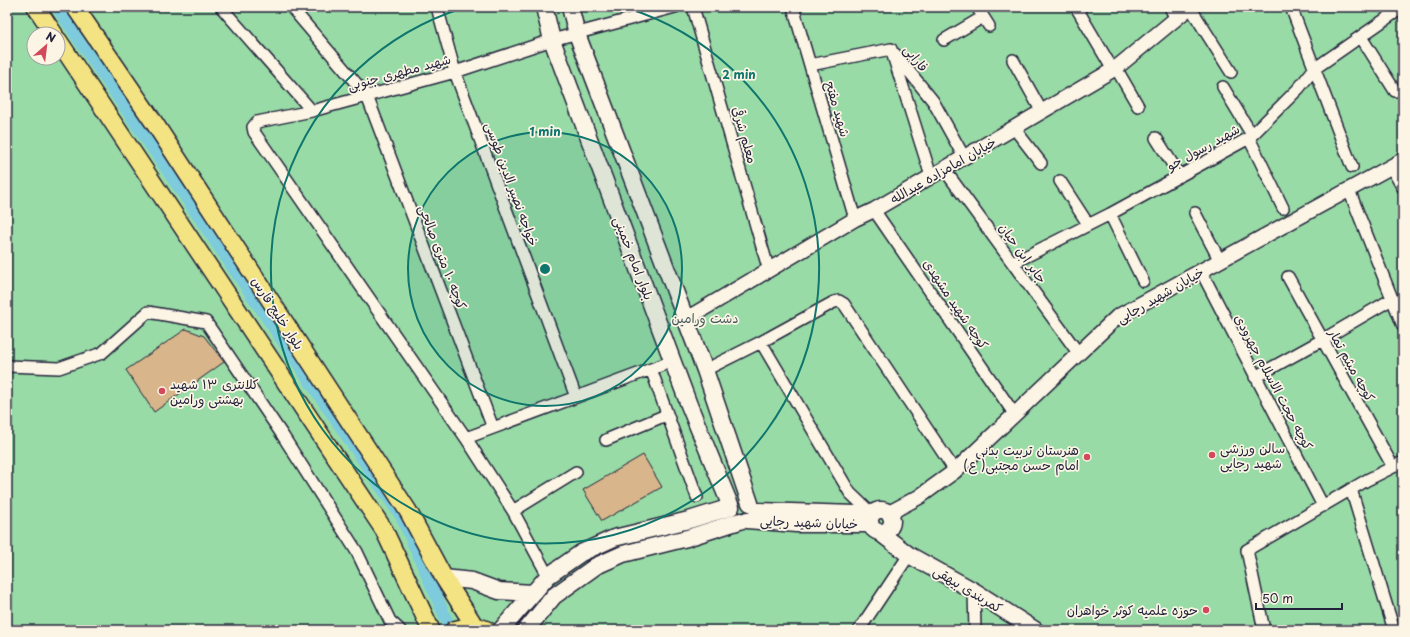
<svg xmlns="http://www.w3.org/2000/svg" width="1410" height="637" viewBox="0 0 1410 637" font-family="'Playpen Sans','Playpen Sans Arabic',sans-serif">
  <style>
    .green { fill: #98dba6; stroke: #5d7e70; fill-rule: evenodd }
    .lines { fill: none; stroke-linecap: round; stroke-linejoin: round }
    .canal { stroke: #7dcbdc; stroke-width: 12 }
    .building { fill: #d8b58a; stroke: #22223b }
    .minor-casing { stroke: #22223b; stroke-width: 14 }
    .tertiary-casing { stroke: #22223b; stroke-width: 17 }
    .secondary-casing { stroke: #22223b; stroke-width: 19 }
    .primary-casing { stroke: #22223b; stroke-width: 20 }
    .minor { stroke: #fcf5e5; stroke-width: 11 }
    .tertiary { stroke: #fcf5e5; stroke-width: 14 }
    .secondary { stroke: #fcf5e5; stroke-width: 16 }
    .primary { stroke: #f4e382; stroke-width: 17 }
    .ring { fill: none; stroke: #0f766e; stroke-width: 2 }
    .poi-dot { fill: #d1495b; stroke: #fcf5e5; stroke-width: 1.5 }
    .labels { text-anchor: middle; stroke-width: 3.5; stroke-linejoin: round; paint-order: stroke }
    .street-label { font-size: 13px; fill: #22223b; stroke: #fcf5e5 }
    .park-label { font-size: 13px; fill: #455a5b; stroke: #fcf5e5 }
    .poi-label { font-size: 13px; fill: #22223b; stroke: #fcf5e5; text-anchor: start }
    .centre { fill: #0f766e; stroke: #fcf5e5; stroke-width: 2 }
    .ring-label { font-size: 12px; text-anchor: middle; font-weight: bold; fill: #0f766e; stroke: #fcf5e5; stroke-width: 3.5; stroke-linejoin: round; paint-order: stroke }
  </style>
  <rect width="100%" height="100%" fill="#fcf5e5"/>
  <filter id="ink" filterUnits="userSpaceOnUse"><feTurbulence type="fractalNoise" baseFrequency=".025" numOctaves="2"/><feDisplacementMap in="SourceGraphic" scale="8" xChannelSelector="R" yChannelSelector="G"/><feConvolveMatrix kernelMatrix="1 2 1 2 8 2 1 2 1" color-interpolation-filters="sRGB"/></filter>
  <g filter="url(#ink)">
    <!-- green -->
    <path class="green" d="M7,7H1403V630H7ZM34,34H58V58H34Z"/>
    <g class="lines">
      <!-- canal -->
      <path class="canal" d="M57,7L402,518L451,630"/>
    </g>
    <!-- building -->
    <path class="building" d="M186,329L204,336L224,362L154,412L126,370Z
      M643,455L662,487L602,521L583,490Z"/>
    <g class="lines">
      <defs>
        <path id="minor" d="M221,7L312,111
          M291,7L367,96L493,428
          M437,7L455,72L576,397
          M693,7L769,271
          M793,7L855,219
          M977,7L989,26
          M1076,7L1113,70
          M1170,7L1176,19
          M1190,7L1231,72
          M1291,7L1352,167
          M1361,37L1395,91
          M944,40L983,17
          M891,49L931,176
          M895,54L933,101L964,157
          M1013,60L1042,112
          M810,65L891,49
          M1116,68L1138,106
          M1223,87L1252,135
          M1014,128L1041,163
          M1156,138L1180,176
          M1249,138L1283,208
          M1391,167L1403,188
          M944,169L1079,354
          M1060,181L1088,224
          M1349,190L1403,326
          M874,210L1015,415
          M1195,213L1220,261
          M1110,214L1143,281
          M1013,263L1110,214L1249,138L1299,88L1314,69L1403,7
          M1201,271L1323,506
          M1288,277L1393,467
          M761,342L850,493L872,514
          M7,366L59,368L102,353L148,312L206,322L283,436L357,552L390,621L400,630
          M651,369L697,497
          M705,370L761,342L834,302L839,301L844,304L955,471
          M1255,377L1322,340L1392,299
          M466,438L673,361
          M606,440L666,415
          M1351,489L1394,630
          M513,511L576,472
          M548,576L513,511L466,438L254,132L253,127L257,122L312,111L455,72L552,40L675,7
          M974,591L975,630
          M859,630L909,555
          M1264,630L1247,550L1367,480L1403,462"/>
        <path id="tertiary" d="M686,319L855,219L874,210L1116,68L1190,7
          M889,513L919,497L955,471L1117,317L1403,160"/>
        <path id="secondary" d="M570,7L577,34L705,370L750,503
          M870 521a11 11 0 1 1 22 0a11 11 0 1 1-22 0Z
          M758,511L856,514
          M747,520L796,524H870
          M879,532L909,555L974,591L1035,630
          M444,578L472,581L499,591L533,593
          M501,630L548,576L581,553L614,538L689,520L731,507L689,405L552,40L544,7
          M526,630L554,596L596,566L623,554L687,538L740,521"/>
        <path id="primary" d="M36,7L54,34
          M75,7L155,124L408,511L444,578L474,625
          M58,40L384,530L431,630
          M454,630L474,625L487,630"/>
      </defs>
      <!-- minor casing -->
      <use href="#minor" class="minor-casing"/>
      <!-- tertiary casing -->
      <use href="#tertiary" class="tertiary-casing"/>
      <!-- secondary casing -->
      <use href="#secondary" class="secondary-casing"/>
      <!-- primary casing -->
      <use href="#primary" class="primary-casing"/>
      <!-- minor -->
      <use href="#minor" class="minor"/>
      <!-- tertiary -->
      <use href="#tertiary" class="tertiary"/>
      <!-- secondary -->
      <use href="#secondary" class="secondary"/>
      <!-- primary -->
      <use href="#primary" class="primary"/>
    </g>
  </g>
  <!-- distance rings -->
  <circle cx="545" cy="269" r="137" fill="#0f766e" fill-opacity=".12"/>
  <g class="ring">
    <circle cx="545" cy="269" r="137"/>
    <path d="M627 8A274 274 0 1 1 463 8"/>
  </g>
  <!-- markers -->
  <g class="poi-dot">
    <circle cx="162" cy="391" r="4"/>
    <circle cx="1212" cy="455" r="4"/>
    <circle cx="1087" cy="457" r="4"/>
    <circle cx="1206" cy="610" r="4"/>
  </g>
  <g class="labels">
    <!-- street labels -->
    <g class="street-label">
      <text transform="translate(916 58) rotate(51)" y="5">فارابی</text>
      <text transform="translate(399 72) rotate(-15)" y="5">شهید مطهری جنوبی</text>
      <text transform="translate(838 109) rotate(74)" y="5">شهید مفتح</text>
      <text transform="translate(745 135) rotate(74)" y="5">معلم شرقی</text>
      <text transform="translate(1203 147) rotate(-29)" y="5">شهید رسول جو</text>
      <text transform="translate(943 170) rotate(-30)" y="5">خیابان امامزاده عبدالله</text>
      <text transform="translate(512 184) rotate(70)" y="5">خواجه نصیر الدین طوسی</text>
      <text transform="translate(1023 253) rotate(54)" y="5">جابر ابن حیان</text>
      <text transform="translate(443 257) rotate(69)" y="5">کوچه ۱۰ متری صالحی</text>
      <text transform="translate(634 258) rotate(69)" y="5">بلوار امام خمینی</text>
      <text transform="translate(1160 295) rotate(-30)" y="5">خیابان شهید رجایی</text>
      <text transform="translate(956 304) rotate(56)" y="5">کوچه شهید مشهدی</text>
      <text transform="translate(278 313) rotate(57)" y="5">بلوار خلیج فارس</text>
      <text transform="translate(1352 365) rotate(61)" y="5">کوچه میثم تمار</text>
      <text transform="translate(1274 382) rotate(62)" y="5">کوچه حجت الاسلام جهرودی</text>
      <text transform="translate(809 522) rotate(2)" y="5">خیابان شهید رجایی</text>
      <text transform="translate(968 589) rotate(31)" y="5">کمربندی بیهقی</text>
    </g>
    <!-- park labels -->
    <g class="park-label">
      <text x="705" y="323">دشت ورامین</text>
    </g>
    <!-- poi labels -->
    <g class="poi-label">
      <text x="170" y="389">کلانتری ۱۳ شهید<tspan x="170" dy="15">بهشتی ورامین</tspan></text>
      <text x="1220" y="453">سالن ورزشی<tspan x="1220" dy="15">شهید رجایی</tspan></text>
      <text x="1079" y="455" text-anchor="end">هنرستان تربیت بدنی<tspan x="1079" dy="15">امام حسن مجتبی( ع)</tspan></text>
      <text x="1198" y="615" text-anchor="end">حوزه علمیه کوثر خواهران</text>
    </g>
  </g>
  <circle cx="545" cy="269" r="6" class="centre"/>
  <g class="ring-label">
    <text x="739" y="79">2 min</text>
    <text x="545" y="136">1 min</text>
  </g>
  <!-- margin -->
  <rect width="1410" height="637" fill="none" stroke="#fcf5e5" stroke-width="24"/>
  <rect x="12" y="12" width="1386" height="613" fill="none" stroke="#22223b" stroke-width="1.5" filter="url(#ink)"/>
  <!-- north arrow -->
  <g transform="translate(46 46) rotate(28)"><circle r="19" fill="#fcf5e5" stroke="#a5a1a1"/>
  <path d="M0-3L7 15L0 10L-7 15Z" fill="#d1495b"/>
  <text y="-6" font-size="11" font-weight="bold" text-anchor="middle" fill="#22223b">N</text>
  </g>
  <!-- scale -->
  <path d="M1256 603v6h86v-6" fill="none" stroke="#22223b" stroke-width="2"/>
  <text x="1262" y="603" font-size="12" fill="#22223b" stroke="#fcf5e5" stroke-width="3" paint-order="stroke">50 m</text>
</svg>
